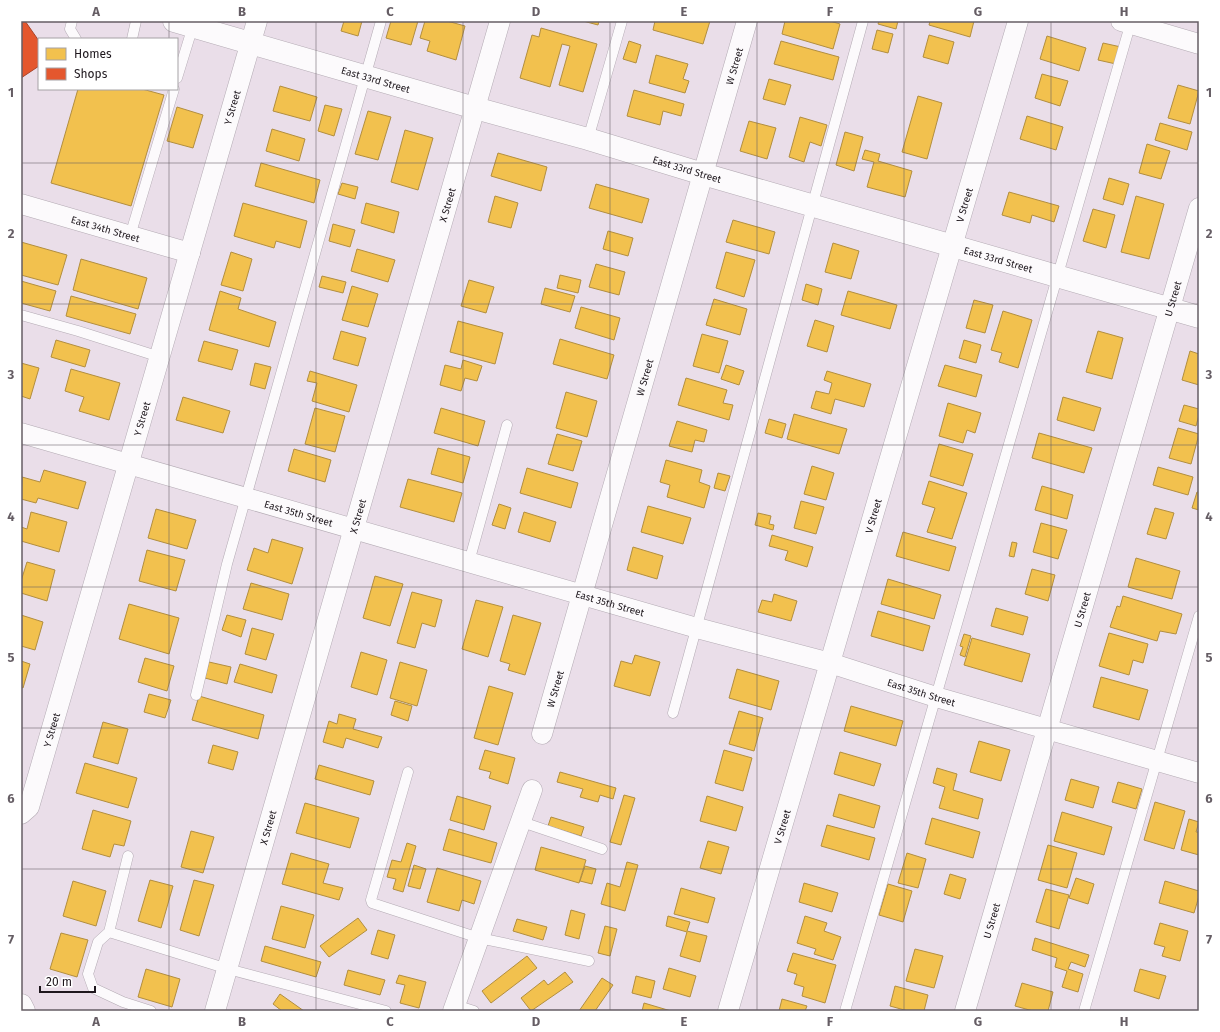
<svg xmlns="http://www.w3.org/2000/svg" width="1220" height="1032" viewBox="0 0 1220 1032" font-family="'Fira Sans',sans-serif">
  <style>
    .homes { fill: #f2c14e; stroke: #b28e3f }
    .shops { fill: #e4572e; stroke: #a94429 }
    .lines { fill: none; stroke-linecap: round; stroke-linejoin: round }
    .service-casing { stroke: #b4abb4; stroke-width: 11 }
    .minor-casing { stroke: #b4abb4; stroke-width: 21 }
    .tertiary-casing { stroke: #b4abb4; stroke-width: 23 }
    .motorway-casing { stroke: #b4abb4; stroke-width: 23 }
    .service { stroke: #fcfafc; stroke-width: 10 }
    .minor { stroke: #fcfafc; stroke-width: 20 }
    .tertiary { stroke: #fcfafc; stroke-width: 22 }
    .motorway { stroke: #fcfafc; stroke-width: 22 }
    .grid { fill: none; stroke: #655d64; stroke-width: 1; stroke-opacity: 0.55 }
    .labels { text-anchor: middle; stroke-width: 4; stroke-linejoin: round; paint-order: stroke }
    .street-label { font-size: 10px; fill: #1e171d; stroke: #fff }
    .neatline { fill: none; stroke: #655d64; stroke-width: 1.5 }
    .grid-label { font-size: 13px; text-anchor: middle; font-weight: bold; fill: #655d64 }
  </style>
  <rect width="100%" height="100%" fill="#eadee9"/>
  <!-- homes -->
  <path class="homes" d="M344,21H362L358,36L341,31Z
    M391,21H418L411,45L386,38Z
    M425,21H447L465,26L456,60L427,51L430,41L420,38Z
    M583,21H599L598,25Z
    M655,21H710L703,44L653,30Z
    M785,21H830L840,24L833,49L782,34Z
    M879,21H898L896,29L878,24Z
    M930,21H974L970,37L929,25Z
    M541,28L597,44L583,92L559,85L570,46L562,44L550,87L520,78L532,35L539,37Z
    M877,30L893,34L888,53L872,49Z
    M929,35L954,42L948,64L923,57Z
    M1047,36L1086,48L1079,71L1040,59Z
    M629,41L641,45L636,63L623,59Z
    M781,41L839,57L833,80L774,64Z
    M1103,43L1121,47L1116,64L1098,60Z
    M656,55L688,64L683,79L689,81L685,93L649,83Z
    M1042,74L1068,81L1060,106L1035,98Z
    M769,79L791,85L785,105L763,99Z
    M1178,85L1199,91L1190,124L1168,118Z
    M280,86L317,97L310,121L273,111Z
    M78,89H142L164,95L131,206L51,183Z
    M634,90L684,104L681,116L663,111L660,125L627,116Z
    M918,96L942,103L927,159L902,152Z
    M325,105L342,109L334,136L318,131Z
    M177,107L203,115L193,148L167,141Z
    M368,111L391,117L378,160L355,154Z
    M1027,116L1063,127L1056,150L1020,139Z
    M800,117L827,125L821,146L810,142L804,162L789,157Z
    M749,121L776,128L767,159L740,151Z
    M1160,123L1192,132L1187,150L1155,140Z
    M272,129L305,139L299,161L266,151Z
    M405,130L433,138L418,190L391,182Z
    M845,132L863,137L854,171L836,165Z
    M1147,144L1170,151L1161,179L1139,173Z
    M865,150L880,154L878,161L912,171L905,197L867,187L874,162L862,159Z
    M498,153L547,167L541,191L491,176Z
    M261,163L320,180L314,203L255,186Z
    M1109,178L1129,184L1123,205L1103,199Z
    M342,183L358,187L355,199L338,194Z
    M596,184L649,199L642,223L589,208Z
    M1009,192L1059,206L1054,222L1032,215L1030,223L1002,215Z
    M495,196L518,203L511,228L488,222Z
    M1136,196L1164,204L1149,259L1121,252Z
    M243,203L307,221L300,248L276,241L274,248L234,236Z
    M366,203L399,212L394,233L361,223Z
    M1093,209L1115,215L1106,248L1083,241Z
    M733,220L775,232L769,254L726,242Z
    M333,224L355,230L350,247L329,241Z
    M608,231L633,238L628,256L603,249Z
    M21,242L67,255L58,285L21,275Z
    M833,243L859,251L851,279L825,272Z
    M357,249L395,260L388,282L351,271Z
    M231,252L252,259L243,291L221,285Z
    M726,252L755,260L744,297L716,288Z
    M81,259L147,278L138,309L73,290Z
    M596,264L625,272L619,295L589,287Z
    M560,275L581,280L578,293L557,288Z
    M322,276L346,282L343,293L319,287Z
    M469,280L494,287L486,313L461,306Z
    M21,281L56,291L50,311L21,303Z
    M806,284L822,289L818,305L802,300Z
    M352,286L378,294L368,327L342,320Z
    M545,288L575,296L570,312L541,304Z
    M220,291L241,298L238,309L276,322L269,347L209,330Z
    M848,291L897,305L890,329L841,315Z
    M71,296L136,314L130,334L66,316Z
    M714,299L747,309L740,335L706,325Z
    M974,300L993,305L985,333L966,328Z
    M581,307L620,318L614,340L575,328Z
    M1003,311L1032,320L1018,368L999,362L1002,353L991,350Z
    M815,320L834,326L827,352L807,346Z
    M458,321L503,333L495,364L450,352Z
    M341,331L366,338L358,366L333,359Z
    M1098,331L1123,338L1112,379L1086,372Z
    M702,334L728,341L719,373L693,366Z
    M560,339L614,355L607,379L553,364Z
    M56,340L90,350L85,367L51,357Z
    M964,340L981,345L976,363L959,358Z
    M204,341L238,350L232,370L198,361Z
    M1190,351L1199,354V385L1182,380Z
    M463,360L482,366L477,381L465,378L461,391L440,385L445,365L461,369Z
    M21,363L39,368L30,399L21,396Z
    M255,363L271,367L265,389L250,385Z
    M726,365L744,371L739,385L721,379Z
    M945,365L982,375L976,397L938,386Z
    M71,369L120,383L109,420L79,411L84,397L65,391Z
    M310,371L357,385L349,412L312,401L317,383L307,381Z
    M827,371L871,384L864,407L835,399L831,414L811,408L816,391L829,394L832,383L824,380Z
    M686,378L727,390L723,403L733,405L729,420L678,405Z
    M566,392L597,401L587,437L556,428Z
    M183,397L230,411L223,433L176,420Z
    M1063,397L1101,408L1094,431L1057,420Z
    M948,403L981,413L975,433L967,430L963,443L939,436Z
    M1184,405L1199,409V415L1196,426L1179,421Z
    M315,408L345,416L335,452L305,444Z
    M441,408L485,421L478,446L434,433Z
    M794,414L847,429L839,454L787,439Z
    M769,419L786,424L782,438L765,433Z
    M677,421L707,430L704,442L695,440L692,452L669,446Z
    M1178,428L1199,434L1191,464L1169,458Z
    M1039,433L1092,448L1084,473L1032,458Z
    M557,434L582,441L573,471L548,464Z
    M939,444L973,454L963,486L930,476Z
    M438,448L470,457L463,483L431,474Z
    M294,449L331,460L325,482L288,471Z
    M666,460L702,470L699,482L710,486L704,508L667,497L670,485L660,482Z
    M812,466L834,473L826,500L804,494Z
    M1158,467L1193,477L1188,495L1153,485Z
    M527,468L578,483L571,508L520,493Z
    M44,470L86,482L78,509L38,498L36,503L21,499L22,477L40,482Z
    M718,473L730,476L725,491L714,488Z
    M408,479L462,493L454,522L400,507Z
    M929,481L967,493L952,539L927,532L935,508L922,504Z
    M1042,486L1073,495L1067,519L1035,510Z
    M1197,492H1199V510L1192,508Z
    M801,501L824,507L816,534L794,528Z
    M499,504L511,508L505,529L492,525Z
    M648,506L691,518L683,544L641,532Z
    M1155,508L1174,513L1166,539L1147,534Z
    M156,509L196,520L187,549L148,538Z
    M31,512L67,522L59,552L21,541V527L27,529Z
    M524,512L556,522L550,542L518,532Z
    M758,513L771,516L769,524L774,525L773,530L755,525Z
    M1041,523L1067,530L1058,559L1033,552Z
    M903,532L956,547L949,571L896,556Z
    M772,535L813,547L807,567L785,560L788,551L769,546Z
    M272,539L303,548L292,584L247,570L254,548L268,553Z
    M1012,542L1017,543L1014,557L1009,556Z
    M633,547L663,556L657,579L627,570Z
    M147,550L185,560L176,591L139,581Z
    M1136,558L1180,571L1172,599L1128,587Z
    M27,562L55,570L47,601L21,593V581Z
    M1032,569L1055,575L1048,601L1025,594Z
    M375,576L403,584L390,626L363,618Z
    M888,579L941,595L934,619L881,604Z
    M251,583L289,594L282,620L243,609Z
    M412,592L442,600L435,627L422,623L415,648L397,643Z
    M774,594L797,601L791,621L758,612L762,600L772,602Z
    M1123,596L1182,614L1176,634L1160,631L1157,641L1110,627L1117,606L1120,607Z
    M476,600L503,607L488,657L462,649Z
    M129,604L179,618L169,654L119,639Z
    M996,608L1028,617L1023,635L991,626Z
    M878,611L930,626L923,651L871,636Z
    M21,615L43,622L35,650L21,646Z
    M227,615L246,620L241,637L222,630Z
    M513,615L541,623L525,675L508,670L510,664L500,661Z
    M252,628L274,634L266,660L245,654Z
    M1109,633L1148,644L1143,663L1133,660L1129,675L1099,666Z
    M964,634L971,636L965,657L960,655L963,647L960,646Z
    M972,638L1030,654L1022,682L964,665Z
    M361,652L387,660L377,695L351,687Z
    M635,655L660,662L650,696L614,686L621,661L632,664Z
    M145,658L174,666L167,691L138,682Z
    M21,661L30,664L23,688L21,687Z
    M209,662L231,667L227,684L205,678Z
    M400,662L427,670L417,706L390,698Z
    M240,664L277,675L272,693L234,682Z
    M737,669L779,681L771,710L729,698Z
    M1101,677L1148,690L1139,720L1093,707Z
    M489,686L513,693L498,745L474,738Z
    M149,694L171,700L165,718L144,712Z
    M199,696L264,715L258,739L192,720Z
    M395,701L412,706L408,721L391,715Z
    M851,706L903,721L896,746L844,731Z
    M739,711L763,718L754,751L729,744Z
    M339,714L356,719L353,729L382,737L378,748L346,738L343,748L323,742L329,721L337,724Z
    M103,722L128,729L118,764L93,757Z
    M979,741L1010,750L1001,781L970,772Z
    M213,745L238,752L233,770L208,763Z
    M485,750L515,758L508,784L489,778L491,772L479,769Z
    M724,750L752,758L743,791L715,783Z
    M840,752L881,764L874,786L834,774Z
    M85,763L137,778L128,808L76,793Z
    M319,765L374,781L370,795L315,779Z
    M937,768L957,774L953,790L983,799L978,819L939,808L945,787L933,783Z
    M560,772L616,788L613,799L600,795L598,802L580,797L583,789L557,782Z
    M1071,779L1099,787L1093,808L1065,800Z
    M1118,782L1142,789L1136,809L1112,802Z
    M839,794L880,806L874,828L833,816Z
    M624,795L635,798L621,845L610,842Z
    M457,796L491,806L484,830L450,820Z
    M707,796L743,807L736,831L700,821Z
    M1155,802L1185,811L1174,849L1144,840Z
    M305,803L359,818L350,848L296,833Z
    M93,810L131,821L124,846L114,844L110,857L82,849Z
    M1062,812L1112,827L1104,855L1054,841Z
    M551,817L584,827L581,836L548,826Z
    M932,818L980,832L973,858L925,844Z
    M1189,819L1199,822L1196,832H1199V855L1181,850Z
    M827,825L875,838L869,860L821,846Z
    M449,829L497,843L491,863L443,850Z
    M191,831L214,837L203,873L181,867Z
    M708,841L729,847L721,874L700,868Z
    M407,843L416,846L403,892L393,889L396,879L387,877L392,860L401,862Z
    M1048,845L1077,853L1067,888L1038,880Z
    M541,847L586,860L579,883L535,870Z
    M291,853L329,864L323,883L343,888L339,900L282,884Z
    M907,853L926,859L918,888L898,883Z
    M627,862L638,865L625,911L601,904L607,883L620,887Z
    M414,865L426,869L420,889L408,886Z
    M585,866L596,869L592,884L580,881Z
    M437,868L481,881L474,904L462,900L459,911L427,902Z
    M950,874L966,879L960,899L944,894Z
    M1076,878L1094,884L1088,904L1069,898Z
    M150,880L173,886L161,928L138,921Z
    M194,880L214,885L199,936L180,930Z
    M73,881L106,891L96,926L63,916Z
    M1165,881L1199,891V896L1194,913L1159,903Z
    M804,883L838,893L832,912L799,902Z
    M888,884L912,891L903,922L879,915Z
    M681,888L715,898L708,923L674,914Z
    M1046,889L1069,895L1059,929L1036,922Z
    M281,906L314,915L305,948L272,939Z
    M571,910L585,914L579,939L565,935Z
    M668,916L690,922L687,931L707,936L700,962L680,956L687,932L666,926Z
    M805,916L827,923L824,931L841,937L833,960L814,954L816,949L797,943Z
    M358,918L367,930L329,957L320,946Z
    M517,919L547,927L543,940L513,931Z
    M1160,923L1188,931L1180,961L1162,956L1165,947L1154,944Z
    M605,926L617,929L610,956L598,953Z
    M378,930L395,935L388,959L371,954Z
    M61,933L88,940L77,977L50,969Z
    M1035,938L1089,955L1085,967L1071,962L1068,969L1083,974L1078,992L1062,987L1067,971L1055,967L1057,958L1032,950Z
    M265,946L321,962L316,977L261,961Z
    M915,949L943,956L934,988L906,981Z
    M793,953L836,965L825,1003L802,996L804,987L794,984L797,974L787,971Z
    M527,956L537,968L491,1003L482,991Z
    M669,968L696,976L690,997L663,989Z
    M146,969L180,979L172,1007L138,997Z
    M1140,969L1166,976L1159,999L1134,991Z
    M348,970L385,980L380,995L344,985Z
    M565,972L573,982L531,1011L521,998L544,980L548,985Z
    M399,975L426,982L419,1008L400,1003L405,985L396,983Z
    M636,976L655,981L651,998L632,993Z
    M602,978L613,985L595,1011H579Z
    M1022,983L1053,992L1048,1011H1033L1015,1006Z
    M895,986L928,995L924,1011H908L890,1006Z
    M280,994L304,1011H282L273,1004Z
    M782,999L807,1006L805,1011H779Z
    M644,1003L671,1011H642Z"/>
  <!-- shops -->
  <path class="shops" d="M21,21H25L39,41V66L21,78Z"/>
  <g class="lines">
    <defs>
      <path id="service" d="M72,21L70,29L76,39
        M132,39L136,21
        M177,78L193,26
        M588,139L622,21
        M130,236L174,89
        M21,315L78,331L160,357
        M469,562L507,425
        M196,695L227,564L381,21
        M673,713L863,21
        M408,772L371,900L372,903L479,938L589,961
        M522,822L602,849
        M109,932L128,856
        M455,1005L474,1011
        M151,1011L123,1002L93,988L88,974L98,942L109,932L228,969L386,1011
        M845,1011L1131,22
        M1084,1011L1199,616"/>
      <g id="minor">
        <path d="M1121,21L1199,44"/>
        <path id="s1" d="M21,204L190,253"/>
        <path id="s2" d="M21,433L697,628L830,663L936,697L1199,773"/>
        <path id="s3" d="M542,734L747,21"/>
        <path id="s4" d="M21,814L29,807L257,21"/>
        <path id="s5" d="M215,1011L500,21"/>
        <path d="M453,1011L532,790"/>
        <path id="s6" d="M728,1011L1018,21"/>
        <path id="s7" d="M965,1011L1199,208"/>
      </g>
      <g id="tertiary">
        <path id="s8" d="M174,21L475,108L588,139L703,174L1199,317"/>
      </g>
      <path id="motorway" d="M21,1005L24,1011"/>
    </defs>
    <!-- service casing -->
    <use href="#service" class="service-casing"/>
    <!-- minor casing -->
    <use href="#minor" class="minor-casing"/>
    <!-- tertiary casing -->
    <use href="#tertiary" class="tertiary-casing"/>
    <!-- motorway casing -->
    <use href="#motorway" class="motorway-casing"/>
    <!-- service -->
    <use href="#service" class="service"/>
    <!-- minor -->
    <use href="#minor" class="minor"/>
    <!-- tertiary -->
    <use href="#tertiary" class="tertiary"/>
    <!-- motorway -->
    <use href="#motorway" class="motorway"/>
  </g>
  <!-- grid -->
  <path class="grid" d="M169,21V39M316,21V1011M463,21V1011M610,21V1011M757,21V1011M904,21V1011M1051,21V1011M169,89V1011M21,163H1199M21,304H1199M21,445H1199M21,587H1199M21,728H1199M21,869H1199"/>
  <g class="labels">
    <!-- street labels -->
    <g class="street-label">
      <text dy="4" stroke="none"><textPath href="#s3" startOffset="695">W Street</textPath></text>
      <text dy="4" stroke="none"><textPath href="#s8" startOffset="210">East 33rd Street</textPath></text>
      <text dy="4" stroke="none"><textPath href="#s4" startOffset="739">Y Street</textPath></text>
      <text dy="4" stroke="none"><textPath href="#s8" startOffset="534">East 33rd Street</textPath></text>
      <text dy="4" stroke="none"><textPath href="#s5" startOffset="839">X Street</textPath></text>
      <text dy="4" stroke="none"><textPath href="#s6" startOffset="840">V Street</textPath></text>
      <text dy="4" stroke="none"><textPath href="#s1" startOffset="88">East 34th Street</textPath></text>
      <text dy="4" stroke="none"><textPath href="#s8" startOffset="858">East 33rd Street</textPath></text>
      <text dy="4" stroke="none"><textPath href="#s7" startOffset="742">U Street</textPath></text>
      <text dy="4" stroke="none"><textPath href="#s3" startOffset="371">W Street</textPath></text>
      <text dy="4" stroke="none"><textPath href="#s4" startOffset="415">Y Street</textPath></text>
      <text dy="4" stroke="none"><textPath href="#s2" startOffset="289">East 35th Street</textPath></text>
      <text dy="4" stroke="none"><textPath href="#s5" startOffset="515">X Street</textPath></text>
      <text dy="4" stroke="none"><textPath href="#s6" startOffset="516">V Street</textPath></text>
      <text dy="4" stroke="none"><textPath href="#s2" startOffset="613">East 35th Street</textPath></text>
      <text dy="4" stroke="none"><textPath href="#s7" startOffset="418">U Street</textPath></text>
      <text dy="4" stroke="none"><textPath href="#s3" startOffset="47">W Street</textPath></text>
      <text dy="4" stroke="none"><textPath href="#s2" startOffset="937">East 35th Street</textPath></text>
      <text dy="4" stroke="none"><textPath href="#s4" startOffset="91">Y Street</textPath></text>
      <text dy="4" stroke="none"><textPath href="#s5" startOffset="191">X Street</textPath></text>
      <text dy="4" stroke="none"><textPath href="#s6" startOffset="192">V Street</textPath></text>
      <text dy="4" stroke="none"><textPath href="#s7" startOffset="94">U Street</textPath></text>
    </g>
  </g>
  <!-- border -->
  <rect width="1220" height="1032" fill="none" stroke="#ffffff" stroke-width="44"/>
  <!-- legend -->
  <rect x="38" y="38" width="140" height="52" fill="#ffffff" stroke="#a5a2a5"/>
  <rect x="46" y="48" width="20" height="12" fill="#f2c14e" stroke="#a5a2a5"/>
  <text x="74" y="58" font-size="12" fill="#1e171d">Homes</text>
  <rect x="46" y="68" width="20" height="12" fill="#e4572e" stroke="#a5a2a5"/>
  <text x="74" y="78" font-size="12" fill="#1e171d">Shops</text>
  <!-- scale -->
  <path d="M40 986v6h55v-6" fill="none" stroke="#1e171d" stroke-width="2"/>
  <text x="46" y="986" font-size="12" fill="#1e171d" stroke="#ffffff" stroke-width="3" paint-order="stroke">20 m</text>
  <rect x="22" y="22" width="1176" height="988" class="neatline"/>
  <g class="grid-label">
    <text x="96" y="16">A</text>
    <text x="242" y="16">B</text>
    <text x="390" y="16">C</text>
    <text x="536" y="16">D</text>
    <text x="684" y="16">E</text>
    <text x="830" y="16">F</text>
    <text x="978" y="16">G</text>
    <text x="1124" y="16">H</text>
    <text x="11" y="97">1</text>
    <text x="1209" y="97">1</text>
    <text x="11" y="238">2</text>
    <text x="1209" y="238">2</text>
    <text x="11" y="379">3</text>
    <text x="1209" y="379">3</text>
    <text x="11" y="521">4</text>
    <text x="1209" y="521">4</text>
    <text x="11" y="662">5</text>
    <text x="1209" y="662">5</text>
    <text x="11" y="803">6</text>
    <text x="1209" y="803">6</text>
    <text x="11" y="944">7</text>
    <text x="1209" y="944">7</text>
    <text x="96" y="1026">A</text>
    <text x="242" y="1026">B</text>
    <text x="390" y="1026">C</text>
    <text x="536" y="1026">D</text>
    <text x="684" y="1026">E</text>
    <text x="830" y="1026">F</text>
    <text x="978" y="1026">G</text>
    <text x="1124" y="1026">H</text>
  </g>
</svg>
